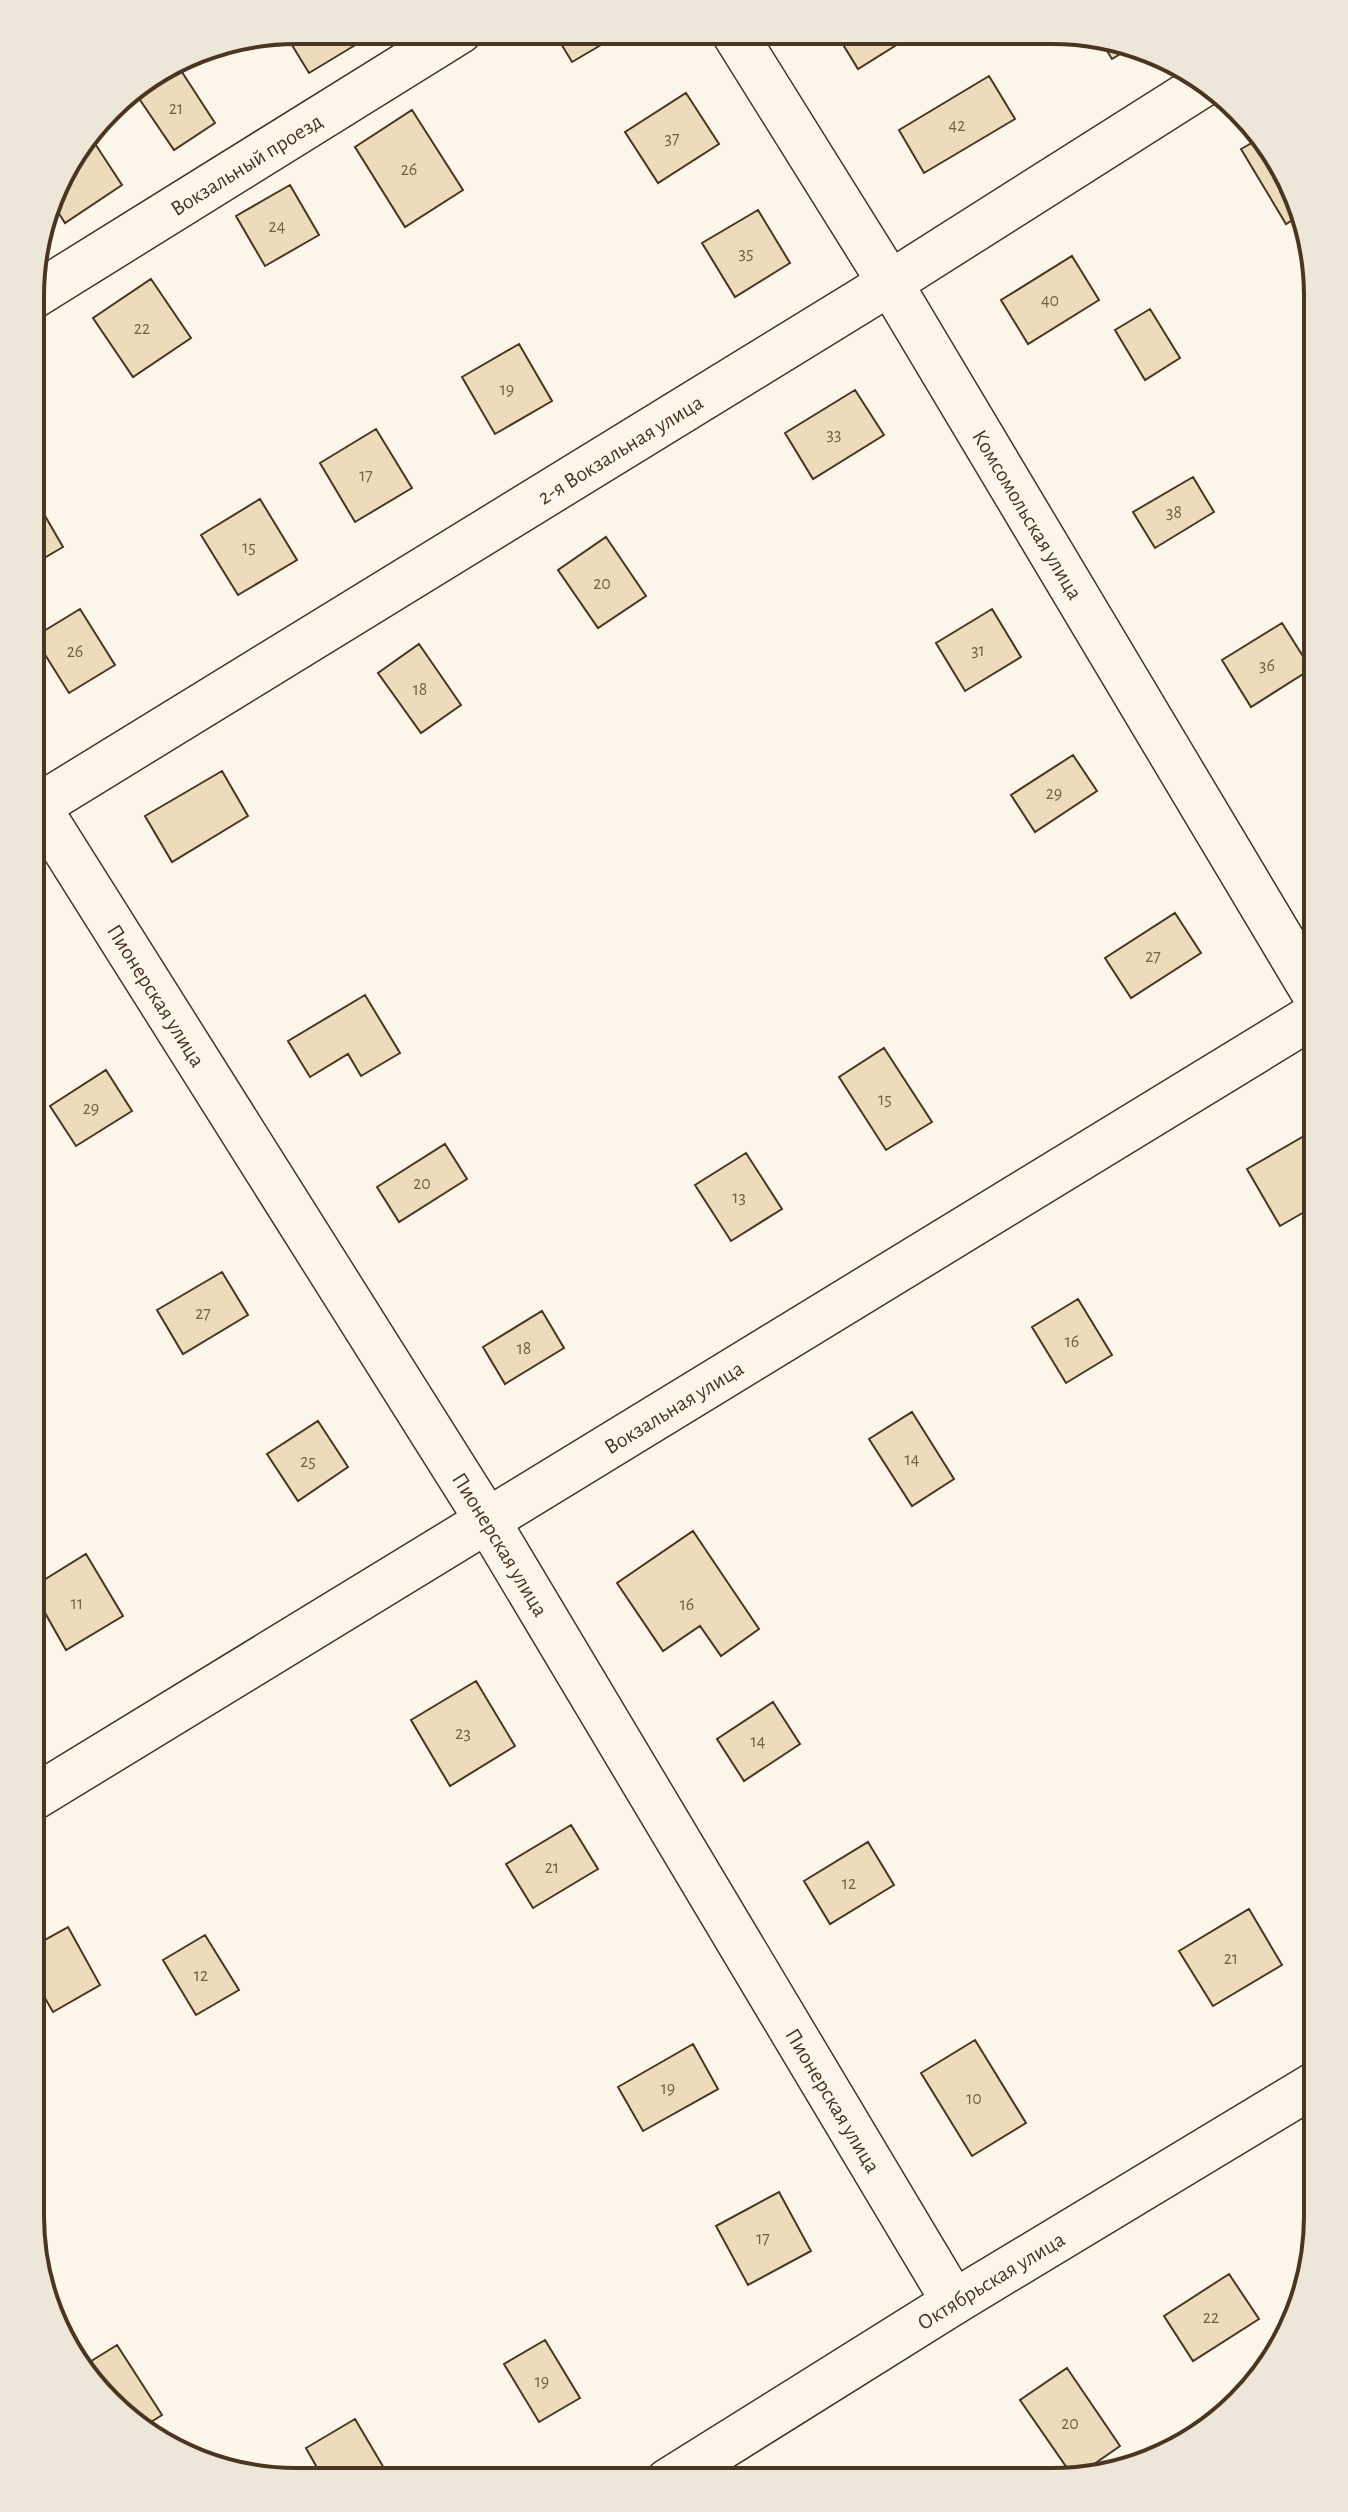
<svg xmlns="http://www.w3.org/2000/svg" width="1348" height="2512" viewBox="0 0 1348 2512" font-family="'Alegreya Sans',sans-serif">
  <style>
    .building { fill: #ecdcbc; stroke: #4a3520; stroke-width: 2 }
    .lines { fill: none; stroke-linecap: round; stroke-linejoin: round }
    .minor-casing { stroke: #4a3520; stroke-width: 47 }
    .minor { stroke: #fbf6e9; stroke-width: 44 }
    .labels { text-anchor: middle; stroke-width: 6; stroke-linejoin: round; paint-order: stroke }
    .number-label { font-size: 18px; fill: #725f47 }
    .street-label { font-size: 22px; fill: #4a3520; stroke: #fbf6e9 }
    .rim { fill: none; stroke: #4a3520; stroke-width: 4 }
  </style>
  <rect width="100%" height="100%" fill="#fbf6e9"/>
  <!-- building -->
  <path class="building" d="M296,30H356L362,41L309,73L284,32Z
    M554,32H623L572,62Z
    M836,33L914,34L858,69Z
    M1097,35H1103L1130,48L1112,59Z
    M178,66L215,123L174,150L136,94Z
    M989,76L1015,119L924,173L899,130Z
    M686,93L719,144L658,183L625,132Z
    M412,110L463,190L405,227L355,147Z
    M90,136L122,185L65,223L51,201L58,178Z
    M1257,140L1304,210V213L1286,224L1241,149Z
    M290,185L319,235L265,266L236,216Z
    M758,210L790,263L735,297L702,243Z
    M1072,256L1099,300L1028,344L1001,300Z
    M151,279L191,338L133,377L93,318Z
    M1150,309L1180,358L1145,380L1115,330Z
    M519,344L552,401L495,434L462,377Z
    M855,390L884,435L813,479L785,433Z
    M376,429L412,488L355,522L320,463Z
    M1193,477L1214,512L1155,548L1133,512Z
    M260,499L297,560L238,595L201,535Z
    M37,502L63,547L32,565V505Z
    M606,537L646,596L598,628L558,570Z
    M80,609L115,665L69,693L34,637Z
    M992,609L1021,657L965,691L936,643Z
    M1282,623L1311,669L1251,707L1222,660Z
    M419,644L461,705L421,733L378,673Z
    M1073,755L1097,791L1035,832L1011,795Z
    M222,771L248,816L172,862L145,816Z
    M1175,913L1201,953L1131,998L1105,958Z
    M365,995L400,1053L361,1076L348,1054L310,1077L288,1041Z
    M884,1048L932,1122L886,1150L839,1077Z
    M106,1070L132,1111L76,1146L50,1106Z
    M1311,1132L1318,1142V1204L1280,1226L1247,1169Z
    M445,1144L467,1179L399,1222L377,1187Z
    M746,1153L782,1209L731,1241L695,1185Z
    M222,1272L248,1315L183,1354L157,1310Z
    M1078,1299L1112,1355L1066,1383L1032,1327Z
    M542,1311L564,1348L505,1384L483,1347Z
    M912,1412L954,1479L912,1506L869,1439Z
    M318,1421L348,1467L298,1501L267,1454Z
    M693,1531L759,1629L721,1656L700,1626L663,1651L617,1583Z
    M86,1554L123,1616L66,1650L31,1588Z
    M476,1681L515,1746L450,1786L411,1720Z
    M773,1702L800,1744L744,1781L717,1739Z
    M571,1825L598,1869L533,1908L506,1864Z
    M868,1842L894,1885L830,1924L804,1881Z
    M1249,1909L1282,1965L1213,2006L1179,1951Z
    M68,1927L100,1985L53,2012L30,1972V1948Z
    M205,1935L239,1990L196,2015L163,1960Z
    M975,2040L1026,2123L972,2156L921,2073Z
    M693,2044L718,2089L643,2131L618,2087Z
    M779,2192L811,2251L748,2285L716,2226Z
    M1229,2274L1259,2319L1193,2361L1164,2316Z
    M545,2340L580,2398L539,2422L504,2364Z
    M117,2345L162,2415L140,2429L134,2427L85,2378L80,2368Z
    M1067,2368L1120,2446L1074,2478L1020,2400Z
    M355,2419L391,2480H324L306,2448Z
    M891,2470L899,2482L872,2481Z"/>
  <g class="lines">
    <defs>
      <g id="minor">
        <path id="s1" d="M734,33L890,283L1318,1000"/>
        <path id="s2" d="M32,297L460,31"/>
        <path id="s3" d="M32,797L487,1520L954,2302"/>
        <path id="s4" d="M32,810L890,283L1204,84"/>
        <path id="s5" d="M30,1800L1318,1013"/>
        <path id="s6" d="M668,2481L954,2302L1317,2083"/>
      </g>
    </defs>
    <!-- minor casing -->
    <use href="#minor" class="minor-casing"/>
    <!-- minor -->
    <use href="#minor" class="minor"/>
  </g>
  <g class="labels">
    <!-- number labels -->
    <g class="number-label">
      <text x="176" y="114">21</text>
      <text x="957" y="131">42</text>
      <text x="672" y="144">37</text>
      <text x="409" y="175">26</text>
      <text x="277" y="232">24</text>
      <text x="746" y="259">35</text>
      <text x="1050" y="306">40</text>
      <text x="142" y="334">22</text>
      <text x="507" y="395">19</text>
      <text x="834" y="440">33</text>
      <text x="366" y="481">17</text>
      <text x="1174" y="518">38</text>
      <text x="249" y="553">15</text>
      <text x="602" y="589">20</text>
      <text x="978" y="656">31</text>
      <text x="75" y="657">26</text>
      <text x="1267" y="671">36</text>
      <text x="420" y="695">18</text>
      <text x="1054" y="799">29</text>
      <text x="1153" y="962">27</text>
      <text x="885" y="1105">15</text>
      <text x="91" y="1114">29</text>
      <text x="422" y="1189">20</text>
      <text x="739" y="1203">13</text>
      <text x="203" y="1319">27</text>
      <text x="1072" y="1347">16</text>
      <text x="524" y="1354">18</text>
      <text x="912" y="1465">14</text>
      <text x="308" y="1467">25</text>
      <text x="77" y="1609">11</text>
      <text x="687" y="1610">16</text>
      <text x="463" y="1739">23</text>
      <text x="758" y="1747">14</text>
      <text x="552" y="1873">21</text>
      <text x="849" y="1889">12</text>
      <text x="1231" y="1964">21</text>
      <text x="201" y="1981">12</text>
      <text x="668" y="2094">19</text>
      <text x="974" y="2104">10</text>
      <text x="763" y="2244">17</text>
      <text x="1211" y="2323">22</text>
      <text x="542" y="2387">19</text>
      <text x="1070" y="2429">20</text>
    </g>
    <!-- street labels -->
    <g class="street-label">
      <text dy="8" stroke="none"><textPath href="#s2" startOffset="252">Вокзальный проезд</textPath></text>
      <text dy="8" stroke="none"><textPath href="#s4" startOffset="690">2-я Вокзальная улица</textPath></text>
      <text dy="8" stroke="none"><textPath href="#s1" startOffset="564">Комсомольская улица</textPath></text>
      <text dy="8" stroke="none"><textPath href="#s3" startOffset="234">Пионерская улица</textPath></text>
      <text dy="8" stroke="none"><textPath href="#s5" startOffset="754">Вокзальная улица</textPath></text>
      <text dy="8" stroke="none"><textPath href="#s3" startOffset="882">Пионерская улица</textPath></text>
      <text dy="8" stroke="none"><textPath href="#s3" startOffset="1530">Пионерская улица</textPath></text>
      <text dy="8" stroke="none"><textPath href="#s6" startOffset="380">Октябрьская улица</textPath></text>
    </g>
  </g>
  <!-- crop -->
  <path d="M0 0H1348V2512H0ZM296 44H1052A252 252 0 0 1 1304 296V2216A252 252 0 0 1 1052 2468H296A252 252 0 0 1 44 2216V296A252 252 0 0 1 296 44Z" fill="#ede7d9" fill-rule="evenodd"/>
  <path class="rim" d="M296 44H1052A252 252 0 0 1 1304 296V2216A252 252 0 0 1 1052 2468H296A252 252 0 0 1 44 2216V296A252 252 0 0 1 296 44Z"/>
</svg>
